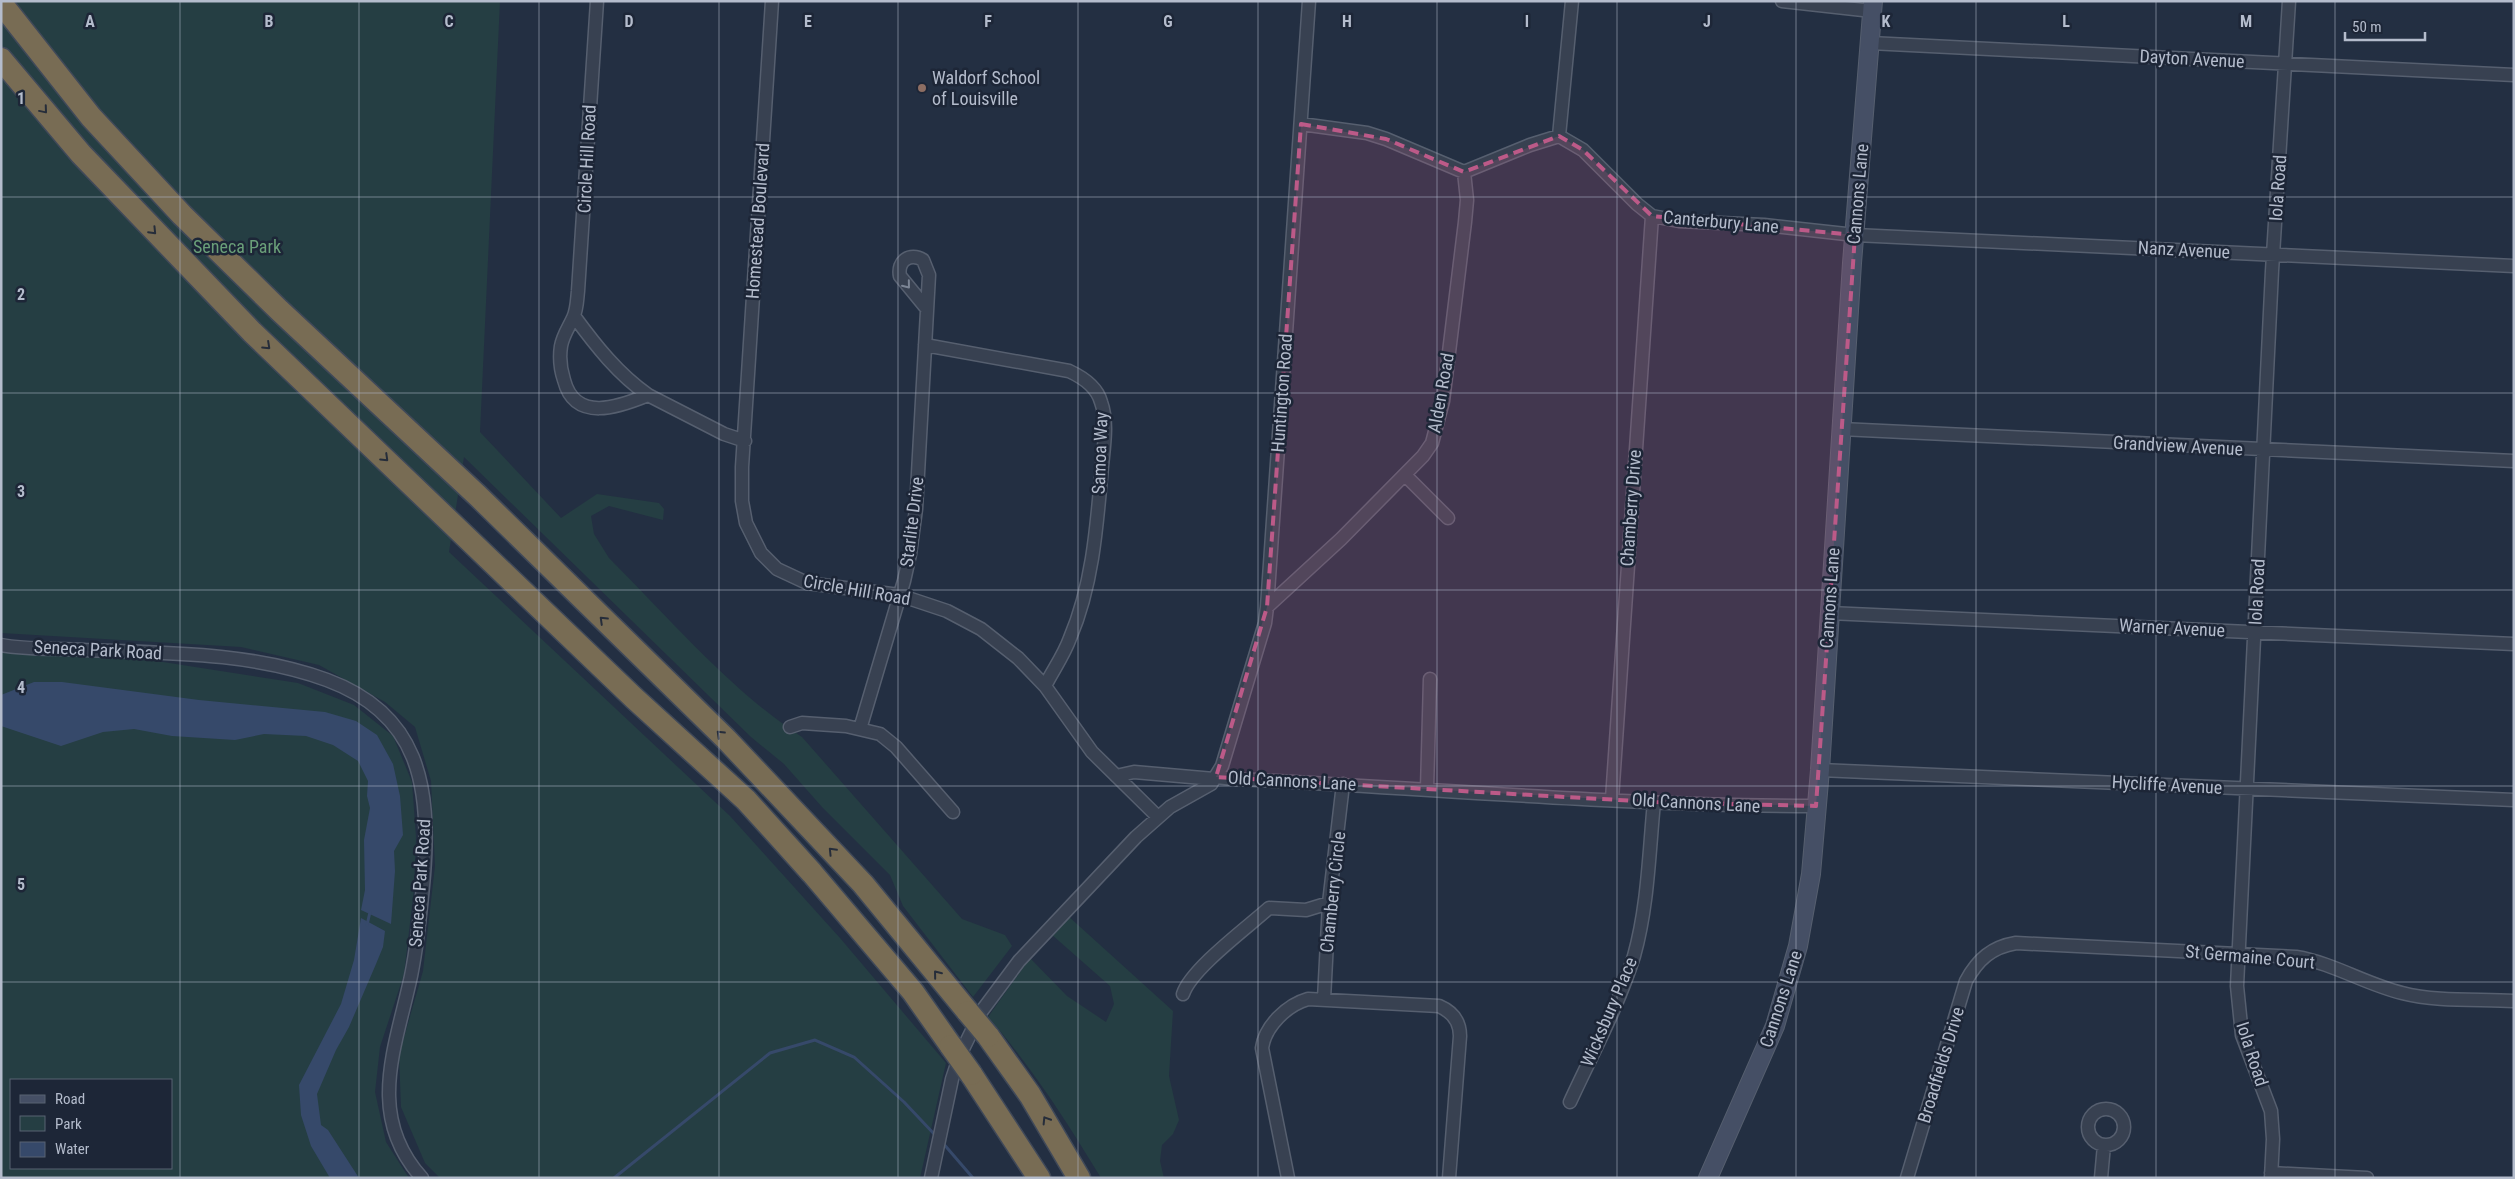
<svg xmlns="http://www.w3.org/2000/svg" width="2515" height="1179" viewBox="0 0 2515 1179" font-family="'Roboto Condensed',sans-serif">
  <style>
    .green { fill: #253e43; fill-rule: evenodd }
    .water { fill: #36496a }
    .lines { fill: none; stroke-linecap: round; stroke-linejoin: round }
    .stream { stroke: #36496a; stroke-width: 3 }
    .minor-casing { stroke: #565f6f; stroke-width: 15 }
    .secondary-casing { stroke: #565f6f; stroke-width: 20 }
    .motorway-casing { stroke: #404959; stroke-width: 25 }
    .minor { stroke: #384151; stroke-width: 12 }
    .secondary { stroke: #454f65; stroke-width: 18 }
    .motorway { stroke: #786c54; stroke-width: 22 }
    .motorway-bridge-casing { stroke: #404959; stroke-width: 25; stroke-linecap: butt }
    .motorway-bridge { stroke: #786c54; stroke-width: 22 }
    .oneway { stroke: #262d3a }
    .oneway2 { stroke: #7c8595 }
    .marked { fill: #bc5a88; fill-opacity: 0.2; stroke: #bc5a88; stroke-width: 4; stroke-dasharray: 10 6; stroke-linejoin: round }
    .grid { fill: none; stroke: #b4bccc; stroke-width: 1; stroke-opacity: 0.55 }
    .education-dot { fill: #8d6e63; stroke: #1d2637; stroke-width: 2 }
    .labels { text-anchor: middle; stroke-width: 5; stroke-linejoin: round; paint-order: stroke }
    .street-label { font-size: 18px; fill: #b4bccc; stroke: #1d2637 }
    .poi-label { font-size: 18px; fill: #b4bccc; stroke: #1d2637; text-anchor: start }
    .park-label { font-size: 18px; fill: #6a9f79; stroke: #1d2637 }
    .grid-label { font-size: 16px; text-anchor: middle; font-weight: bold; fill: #b4bccc; stroke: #1d2637; stroke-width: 5; stroke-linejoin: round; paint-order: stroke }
  </style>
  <rect width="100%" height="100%" fill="#232f42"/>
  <!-- green -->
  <path class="green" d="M1,1H500L480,432L561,518L597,494L659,503L664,509L663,520L609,506L591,516L594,534L609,558C668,617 732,692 802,737L962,919L1005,935L1012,946L973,997L903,906L890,875L822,807L784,764L751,737L464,457L449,552L730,816L840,938L946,1063L920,1178H440L425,1163L401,1107L399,1055L423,971L435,866L431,781L415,727L385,702L319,665L241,647L1,633Z
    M44,652L163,662L298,683L354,705L393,736L412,782L416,837L414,889L404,974L380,1047L375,1092L386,1142L409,1178H1V653ZM11,1080H171V1168H11Z
    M1067,915L1173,1011L1169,1076L1179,1120L1173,1134L1162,1145L1160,1161L1164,1178H1101C1067,1122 1031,1066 988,1017L1030,958L1067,996L1106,1022L1114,1004L1110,986L1051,934Z"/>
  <!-- water -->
  <path class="water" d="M34,682H62L199,700L325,712L356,721L377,735L393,764L400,796L403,835L394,851L395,871L391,924L361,910L365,890L364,840L370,808L367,796L368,781L358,761L333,745L306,736L264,734L235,740L172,736L134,729L103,732L61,746L1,726V695Z
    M361,918L385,931L383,947L376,964L349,1027L336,1050L317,1094L321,1125L328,1130L359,1178H330L311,1146L301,1115L299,1085L341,1004L354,960Z"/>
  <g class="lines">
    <!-- stream -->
    <path class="stream" d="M367,925L370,912
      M942,1142L973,1178
      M614,1178L770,1053L815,1040L854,1057L904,1102L936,1136"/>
    <defs>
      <path id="minor" d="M597,1L578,291C577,300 577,310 573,318C569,327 563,335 561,346C559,359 560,368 564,380C575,423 619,407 648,395L724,434L745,441
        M772,1L742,467V501L746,523L761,553L777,569L807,583L899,595L947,611L981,629L1018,658L1045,686L1092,752L1158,817
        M1782,1L1872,11
        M1870,43L2514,75
        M1301,124L1367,133L1386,139L1464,172L1530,145L1559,136L1583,150L1637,204L1652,216L1679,221L1764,225L1855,235L2514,266
        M1559,136L1572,1
        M574,316C596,346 618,374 648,395
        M925,345L1069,371C1082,377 1097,387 1101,402C1108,421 1104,446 1102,466C1097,524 1093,584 1070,638C1064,655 1053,670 1045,686
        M1841,429L2514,461
        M1405,475L1448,518
        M1267,607L1341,539L1423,456L1432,443L1443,401L1465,222L1467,200L1464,172
        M1829,613L2514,644
        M1,645C28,650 58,648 85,650C165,653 251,652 327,680C419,714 431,786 424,875C421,909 418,942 411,976C396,1047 365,1115 422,1178
        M790,727L802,723L846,726L880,734L896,747L953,812
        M860,729L904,581L910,554L916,509L929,275L923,260C910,252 897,261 900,276L927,309
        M1820,770L2514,800
        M1116,776L1134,772L1214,779
        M1216,777L1235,779C1429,788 1622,806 1816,806
        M1427,789L1430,679
        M1612,799L1652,216
        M1183,994C1191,969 1248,927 1269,908L1306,910L1329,903
        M1324,999L1329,903L1343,784
        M1570,1102C1592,1054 1618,1007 1634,956C1648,906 1649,853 1654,802
        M2088 1127a18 18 0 1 1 36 0a18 18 0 1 1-36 0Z
        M2271,1173L2367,1178
        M931,1178L952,1079L960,1055L981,1012L1019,961L1136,837L1170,807L1211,784L1222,766L1265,623L1267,607L1309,1
        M1288,1178L1262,1048C1265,1026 1287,1005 1308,999L1439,1006C1453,1012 1460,1022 1460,1036L1449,1178
        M1907,1178L1966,981C1978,959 1992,947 2016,943L2296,957C2333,963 2365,984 2402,993C2437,1002 2477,999 2514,1001
        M2101,1178L2104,1145
        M2271,1178L2273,1139L2271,1111L2242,1035L2237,986L2272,271L2289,1"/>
      <path id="secondary" d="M1708,1178L1775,1026L1798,946L1811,874L1820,770L1852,263L1873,1"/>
      <path id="motorway" d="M1,3L91,117L182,215L279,310L478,496L726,739L863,884L968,1012
        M1,59L81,154L252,332L634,698L746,800L812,873L913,992L951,1046
        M988,1036L1030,1095L1079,1178
        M971,1074L1039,1178"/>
    </defs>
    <!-- minor casing -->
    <use href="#minor" class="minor-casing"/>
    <!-- secondary casing -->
    <use href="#secondary" class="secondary-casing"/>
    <!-- motorway casing -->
    <use href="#motorway" class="motorway-casing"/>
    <!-- minor -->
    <use href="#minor" class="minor"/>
    <!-- secondary -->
    <use href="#secondary" class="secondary"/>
    <!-- motorway -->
    <use href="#motorway" class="motorway"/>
    <defs>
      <path id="motorway-bridge" d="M968,1012L988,1036
        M951,1046L971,1074"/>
    </defs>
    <!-- motorway-bridge casing -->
    <use href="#motorway-bridge" class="motorway-bridge-casing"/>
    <!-- motorway-bridge -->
    <use href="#motorway-bridge" class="motorway-bridge"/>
  </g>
  <!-- one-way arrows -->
  <defs><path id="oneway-chevron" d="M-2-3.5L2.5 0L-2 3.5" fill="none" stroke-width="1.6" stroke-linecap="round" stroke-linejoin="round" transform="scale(1.25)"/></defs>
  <g class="oneway">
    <use href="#oneway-chevron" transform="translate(44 110) rotate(50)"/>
    <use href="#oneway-chevron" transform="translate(153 231) rotate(46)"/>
    <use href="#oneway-chevron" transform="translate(267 346) rotate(43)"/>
    <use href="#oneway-chevron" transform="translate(385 458) rotate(44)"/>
    <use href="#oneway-chevron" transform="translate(603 620) rotate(-136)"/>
    <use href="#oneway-chevron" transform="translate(720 734) rotate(-136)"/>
    <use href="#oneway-chevron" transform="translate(832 851) rotate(-134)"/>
    <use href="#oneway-chevron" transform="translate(937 974) rotate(-129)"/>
    <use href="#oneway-chevron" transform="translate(1046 1120) rotate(-122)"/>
  </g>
  <use class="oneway2" href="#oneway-chevron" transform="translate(907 285) rotate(51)"/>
  <!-- marked area -->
  <path class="marked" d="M1301,124L1386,139L1464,172L1559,136L1583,150L1652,216L1855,235L1816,806L1654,802L1216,777L1267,607Z"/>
  <!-- grid -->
  <path class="grid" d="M180,1V1178M359,1V1178M539,1V1178M719,1V1178M898,1V1178M1078,1V1178M1258,1V1178M1437,1V1178M1617,1V1178M1796,1V1178M1976,1V1178M2156,1V1178M2335,1V1178M1,197H2514M1,393H2514M1,590H2514M1,786H2514M1,982H2514"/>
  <!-- markers -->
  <circle class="education-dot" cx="922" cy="88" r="5"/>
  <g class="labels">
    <!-- street labels -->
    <g class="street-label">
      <text transform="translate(2192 59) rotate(3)" y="6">Dayton Avenue</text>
      <text transform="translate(587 159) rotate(-87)" y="6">Circle Hill Road</text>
      <text transform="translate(2278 188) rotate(-86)" y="6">Iola Road</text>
      <text transform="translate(1858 194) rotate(-85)" y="6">Cannons Lane</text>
      <text transform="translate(758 221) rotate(-86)" y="6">Homestead Boulevard</text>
      <text transform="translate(1721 222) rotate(5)" y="6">Canterbury Lane</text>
      <text transform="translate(2184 250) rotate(3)" y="6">Nanz Avenue</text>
      <text transform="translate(1282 393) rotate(-86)" y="6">Huntington Road</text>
      <text transform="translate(1441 393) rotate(-80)" y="6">Alden Road</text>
      <text transform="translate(2178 446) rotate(3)" y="6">Grandview Avenue</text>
      <text transform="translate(1100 453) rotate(-88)" y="6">Samoa Way</text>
      <text transform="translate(1631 508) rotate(-86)" y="6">Chamberry Drive</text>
      <text transform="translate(912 522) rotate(-83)" y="6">Starlite Drive</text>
      <text transform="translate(857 590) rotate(10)" y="6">Circle Hill Road</text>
      <text transform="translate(2257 592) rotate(-87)" y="6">Iola Road</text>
      <text transform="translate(1830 598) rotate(-86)" y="6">Cannons Lane</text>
      <text transform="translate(2172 628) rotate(3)" y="6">Warner Avenue</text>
      <text transform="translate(98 650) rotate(3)" y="6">Seneca Park Road</text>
      <text transform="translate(1292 781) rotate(3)" y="6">Old Cannons Lane</text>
      <text transform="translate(2167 785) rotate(3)" y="6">Hycliffe Avenue</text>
      <text transform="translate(1696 803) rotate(3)" y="6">Old Cannons Lane</text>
      <text transform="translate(420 883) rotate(-86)" y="6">Seneca Park Road</text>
      <text transform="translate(1333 892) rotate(-84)" y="6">Chamberry Circle</text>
      <text transform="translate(2250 957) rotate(5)" y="6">St Germaine Court</text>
      <text transform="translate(1781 999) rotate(-72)" y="6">Cannons Lane</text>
      <text transform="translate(1609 1012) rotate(-67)" y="6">Wicksbury Place</text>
      <text transform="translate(2252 1054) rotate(72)" y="6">Iola Road</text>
      <text transform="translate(1941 1065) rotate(-73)" y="6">Broadfields Drive</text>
    </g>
    <!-- poi labels -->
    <g class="poi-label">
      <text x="932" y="84">Waldorf School<tspan x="932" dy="21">of Louisville</tspan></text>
    </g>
    <!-- park labels -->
    <g class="park-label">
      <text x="237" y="253">Seneca Park</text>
    </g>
  </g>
  <g class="grid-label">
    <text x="90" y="27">A</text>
    <text x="269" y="27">B</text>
    <text x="449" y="27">C</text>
    <text x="629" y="27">D</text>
    <text x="808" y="27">E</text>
    <text x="988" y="27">F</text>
    <text x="1168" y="27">G</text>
    <text x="1347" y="27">H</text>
    <text x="1527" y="27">I</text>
    <text x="1707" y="27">J</text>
    <text x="1886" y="27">K</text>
    <text x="2066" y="27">L</text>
    <text x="2246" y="27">M</text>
    <text x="21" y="104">1</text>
    <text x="21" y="300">2</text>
    <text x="21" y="497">3</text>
    <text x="21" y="693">4</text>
    <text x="21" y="890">5</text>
  </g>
  <!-- border -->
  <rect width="2515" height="1179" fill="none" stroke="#b4bccc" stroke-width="5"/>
  <!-- legend -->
  <rect x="10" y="1079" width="162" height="90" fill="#1d2637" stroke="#596273"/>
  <rect x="20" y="1095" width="25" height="8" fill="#454f65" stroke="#596273"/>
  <text x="55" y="1104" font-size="15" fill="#b4bccc">Road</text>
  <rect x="20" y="1116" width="25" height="15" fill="#253e43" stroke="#596273"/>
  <text x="55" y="1129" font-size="15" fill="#b4bccc">Park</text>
  <rect x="20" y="1142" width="25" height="15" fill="#36496a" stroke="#596273"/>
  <text x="55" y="1154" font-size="15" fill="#b4bccc">Water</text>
  <!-- scale -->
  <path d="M2345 32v8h80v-8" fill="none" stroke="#b4bccc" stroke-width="2.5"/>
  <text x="2352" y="32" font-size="15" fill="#b4bccc" stroke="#1d2637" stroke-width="4" paint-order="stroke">50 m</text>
</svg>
